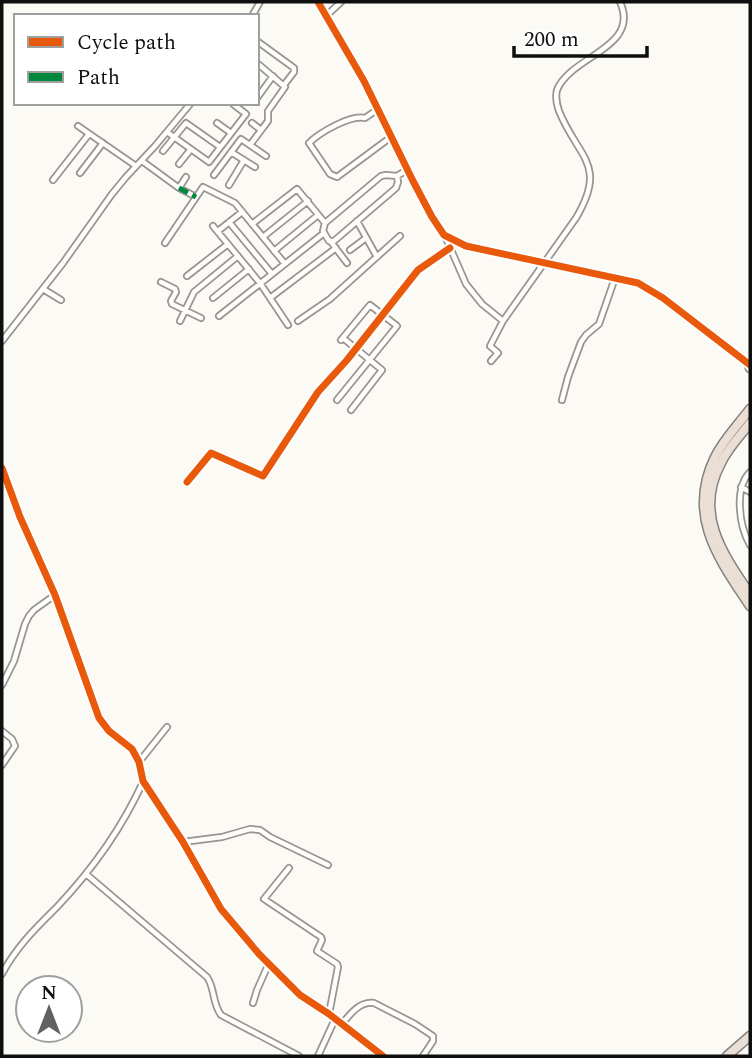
<svg xmlns="http://www.w3.org/2000/svg" width="752" height="1058" viewBox="0 0 752 1058" font-family="Spectral,serif">
  <style>
    .lines { fill: none; stroke-linecap: round; stroke-linejoin: round }
    .minor-casing { stroke: #969592; stroke-width: 8 }
    .tertiary-casing { stroke: #969592; stroke-width: 9 }
    .motorway-casing { stroke: #83827f; stroke-width: 11 }
    .minor { stroke: #fffefd; stroke-width: 4.5 }
    .tertiary { stroke: #fffefd; stroke-width: 5 }
    .motorway { stroke: #ebdfd5; stroke-width: 8 }
    .quiet { stroke: #00873e; stroke-width: 5; stroke-dasharray: 10 5; stroke-linecap: butt }
    .cycleway-casing { stroke: #fff; stroke-width: 11 }
    .cycleway { stroke: #e8590c; stroke-width: 7 }
  </style>
  <rect width="100%" height="100%" fill="#fcfaf4"/>
  <g class="lines">
    <defs>
      <path id="minor" d="M252,16L260,2
        M326,16L341,2
        M257,41L294,68V72L284,85
        M257,98L273,76
        M378,109L365,118C351,114 319,133 309,143L330,174L337,177L391,137
        M217,123L231,133
        M252,123L261,130
        M78,126L136,166
        M167,132L209,162L246,114L233,104
        M250,145L268,121V111L285,87L257,63
        M163,151L186,123L220,147
        M231,152L255,167
        M142,161L179,188L186,177
        M179,164L191,149
        M80,173L103,143
        M214,175L241,139L266,156
        M397,176L398,182L396,188L334,241H329L323,231L325,223L381,176L386,175L397,176L407,170
        M53,180L89,134
        M229,185L244,160
        M179,188L196,197
        M357,221L377,257
        M229,222L272,274
        M252,224L297,189L325,223
        M213,226L260,283L288,325
        M218,231L242,212
        M445,236L466,284L482,304L503,321L576,218C608,164 578,158 559,111C557,105 555,97 557,90C570,56 641,48 620,2
        M263,237L308,201
        M331,242L347,263
        M165,243L203,187L235,203L285,264
        M350,250L366,238
        M274,251L318,215
        M187,276L228,244
        M161,282L175,289L176,292L171,301L172,304L201,318
        M43,289L61,300
        M213,298L249,269
        M270,298L336,248
        M219,316L324,233
        M180,321L194,292L238,256
        M298,321L330,299L400,236
        M343,338L382,370L351,410
        M2,341L63,263L112,194L126,177L155,146L191,103
        M491,361L498,353L490,346L503,321
        M337,400L397,326L370,305L341,340
        M562,400L568,377L581,342L586,335L599,324L615,278
        M2,468L20,517L55,595L99,718L109,731L132,749L139,762L143,781L183,842L221,909L259,954L300,995L329,1014L383,1056
        M750,472C734,488 739,526 750,545
        M187,482L211,453L263,476L318,392L347,360L418,270L450,248
        M741,487L750,492
        M2,685L14,661L25,624L29,616L34,610L55,595
        M2,731L12,739L15,746L2,765
        M139,762L167,727
        M183,842L222,837L250,829L260,830L270,837L328,865
        M289,868L264,899L321,937L322,940L317,951L337,964L338,967L329,1014
        M86,874L207,977C215,988 212,1003 221,1015L299,1056
        M2,974C16,947 36,928 57,907C92,870 122,828 143,782
        M253,1003L257,990L269,963
        M342,1024C350,1014 360,1001 374,1003L415,1024L433,1036V1041L423,1056
        M318,1056L335,1019"/>
      <path id="tertiary" d="M318,2L364,81L413,181L432,217L444,235L466,246L638,283L663,298L750,365"/>
      <path id="motorway" d="M749,364L750,368
        M750,409C738,425 724,439 715,457C686,516 719,559 750,606
        M750,423C740,436 728,448 721,463C694,513 722,553 750,594
        M727,1056L750,1036"/>
    </defs>
    <!-- minor casing -->
    <use href="#minor" class="minor-casing"/>
    <!-- tertiary casing -->
    <use href="#tertiary" class="tertiary-casing"/>
    <!-- motorway casing -->
    <use href="#motorway" class="motorway-casing"/>
    <!-- minor -->
    <use href="#minor" class="minor"/>
    <!-- tertiary -->
    <use href="#tertiary" class="tertiary"/>
    <!-- motorway -->
    <use href="#motorway" class="motorway"/>
    <!-- quiet -->
    <path class="quiet" d="M179,188L196,197"/>
    <defs>
      <path id="cycleway" d="M318,2L364,81L413,181L432,217L444,235L466,246L638,283L663,298L750,365
        M2,468L20,517L55,595L99,718L109,731L132,749L139,762L143,781L183,842L221,909L259,954L300,995L329,1014L383,1056
        M187,482L211,453L263,476L318,392L347,360L418,270L450,248"/>
    </defs>
    <!-- cycleway casing -->
    <use href="#cycleway" class="cycleway-casing"/>
    <!-- cycleway -->
    <use href="#cycleway" class="cycleway"/>
  </g>
  <!-- border -->
  <rect width="752" height="1058" fill="none" stroke="#0f0f0f" stroke-width="7"/>
  <!-- legend -->
  <rect x="14" y="14" width="245" height="91" fill="#ffffff" stroke="#9f9f9f" stroke-width="2"/>
  <rect x="28" y="37" width="35" height="10" fill="#e8590c" stroke="#9f9f9f" stroke-width="2"/>
  <text x="77" y="49" font-size="21" fill="#0f0f0f">Cycle path</text>
  <rect x="28" y="72" width="35" height="10" fill="#00873e" stroke="#9f9f9f" stroke-width="2"/>
  <text x="77" y="84" font-size="21" fill="#0f0f0f">Path</text>
  <!-- north arrow -->
  <g transform="translate(49 1009)"><circle r="33" fill="#ffffff" stroke="#9f9f9f" stroke-width="2"/>
  <path d="M0-5L12 26L0 18L-12 26Z" fill="#62615f"/>
  <text y="-10" font-size="19" font-weight="bold" text-anchor="middle" fill="#0f0f0f">N</text>
  </g>
  <!-- scale -->
  <path d="M514 46v10h133v-10" fill="none" stroke="#0f0f0f" stroke-width="3.5"/>
  <text x="524" y="46" font-size="21" fill="#0f0f0f" stroke="#ffffff" stroke-width="5" paint-order="stroke">200 m</text>
</svg>
